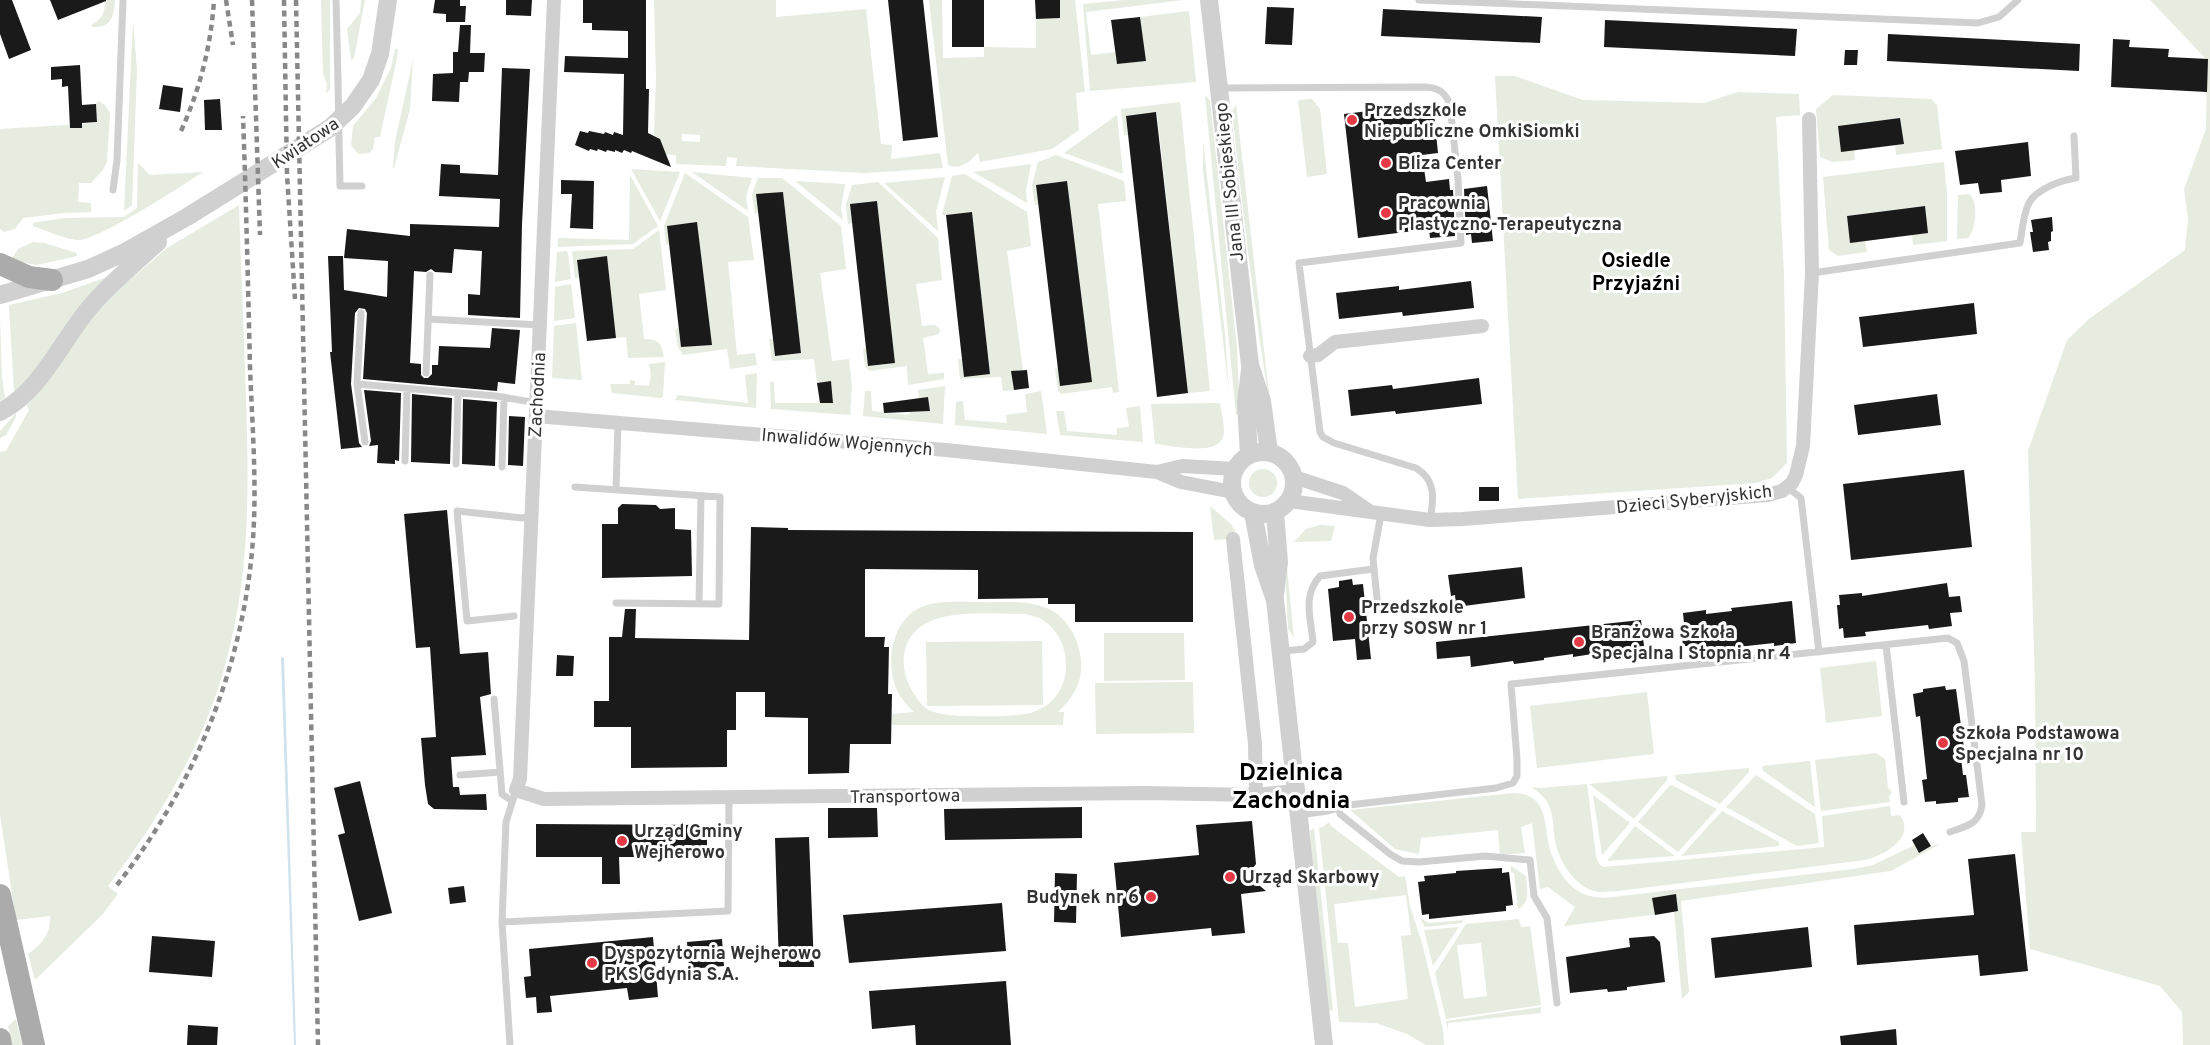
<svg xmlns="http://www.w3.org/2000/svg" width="2210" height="1045" viewBox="0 0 2210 1045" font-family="Overpass,sans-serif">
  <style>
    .green { fill: #e6ecdf; fill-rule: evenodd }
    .water { fill: #cfe2ee }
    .building { fill: #1a1a1a }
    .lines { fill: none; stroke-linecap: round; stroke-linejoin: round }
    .service { stroke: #d0d0d0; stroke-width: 7 }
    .minor { stroke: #d0d0d0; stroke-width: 14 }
    .tertiary { stroke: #d0d0d0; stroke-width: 18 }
    .primary { stroke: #ababab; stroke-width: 22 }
    .rail { stroke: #888; stroke-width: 4.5; stroke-dasharray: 6 4.5; stroke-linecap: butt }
    .service-bridge { stroke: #d0d0d0; stroke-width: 7 }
    .poi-dot { fill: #e63946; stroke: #fff; stroke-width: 2 }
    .labels { text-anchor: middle; stroke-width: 6; stroke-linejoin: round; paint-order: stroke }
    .poi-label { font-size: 18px; font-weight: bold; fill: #333; stroke: #fff; text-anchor: start }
    .street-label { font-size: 18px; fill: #333; stroke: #fff }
    .neighbourhood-label { font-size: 20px; font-weight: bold; fill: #000; stroke: #fff }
    .district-label { font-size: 24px; font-weight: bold; fill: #000; stroke: #fff }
  </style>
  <rect width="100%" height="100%" fill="#fff"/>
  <!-- green -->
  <path class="green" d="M104,0H115C114,16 111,28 93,27L91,25C101,20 107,11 104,0Z
    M321,0H330V89L326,94L327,85L323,73Z
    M361,0H365L354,58L351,60L347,29L360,13Z
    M654,0H776V17L866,9L881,144L892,145L891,159L940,153L943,168L865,173L736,166L737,158L727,157L726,166L676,164V155L659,154L660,139L654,135L656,79ZM682,134L700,135V142L682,141Z
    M929,0H942L943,58L984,57V47L1036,48V19L1060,18V0H1075L1085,92L1076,93L1079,130L1052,149L980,162L978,153C969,162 961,170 948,165Z
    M1125,0H1183L1086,12L1091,55L1115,52L1117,64L1145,61L1140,17L1189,11L1196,82L1090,91L1083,4Z
    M2150,0H2210V1045H2183L2182,1012L2160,986L2030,949L2021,832H2036L2035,684L2028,451L2067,340L2089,319L2185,250L2188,219L2184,189L2206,129L2207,60Z
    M133,21L137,70L132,205L124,211Z
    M395,49H398L397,58L380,137H375L373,149L369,153L358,154L351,145L353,126L376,98L391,68Z
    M413,59L410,109L394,168H393L395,142Z
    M1495,76H1515L1583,100L1704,103L1738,92L1799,94L1800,115L1776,117L1784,274L1787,463L1772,478L1756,483L1518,499Z
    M1205,95L1210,101L1237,348L1240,415H1236Z
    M1833,95L1931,99L1937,105L1942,149L1896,155L1895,145L1904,144L1900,118L1838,126L1841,151L1854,150L1855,160L1833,162L1820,157L1816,109Z
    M1312,99L1320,109L1327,174L1307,177L1298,100Z
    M99,101L105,105L110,113L107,162L103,170L91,183H79L78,202L91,203V212L64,213L23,218L15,229L4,232L0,229V129L97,123L96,103Z
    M1180,102L1210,391L1188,393L1157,113L1126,116L1128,135H1124L1121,109Z
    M1236,104L1271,411C1254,312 1243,211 1232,111Z
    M1117,115L1123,174L1064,153Z
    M1203,141L1225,334L1229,392L1203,171Z
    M1056,155L1124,181L1126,201L1098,204L1119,392L1113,393L1112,387L1061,394L1058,391L1055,369L1058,368L1067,181L1036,185L1038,204L1035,205L1032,185L1038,162Z
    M1944,162L1947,195V241L1913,245L1912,235L1924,206L1847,216L1850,242L1865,241L1867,252L1838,256L1829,250L1823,177Z
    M138,163L150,175L203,172C183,185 96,242 77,240C66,239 44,230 33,226V223L64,218L124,217L137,208Z
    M1031,164L1026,190L1027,203L973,172Z
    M631,169L680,172L660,221Z
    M692,172L752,178L746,196L748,211Z
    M685,173L748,217L754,260L728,262L737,355L755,353L757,365L730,369L727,349L683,355L678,347L675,329L679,328L697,222L667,226L669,244L666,245L664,226Z
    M965,174L1027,212L1031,246L1007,251L1023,370L1012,372L1014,390L1003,391L1001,377L960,379L958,359H962L964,377L990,373L972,213L942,215L952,176Z
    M630,175L658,226L633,244L558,247V238L629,240Z
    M945,177L936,212L938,231L884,183Z
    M758,178H782L841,226L846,269L820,273L832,361L849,359L852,387L850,415L771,409L770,382H774L775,403H833L831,381L817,383L814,359L772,361L769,339H773L775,356L801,353L783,192L756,195L758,213L755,214L752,195Z
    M795,181L845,184L841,208L843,220Z
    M878,182L938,238L942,280L916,284L922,326L935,325L940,329L939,334L923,338L928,374L944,373V379L908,385L907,366L870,371L865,367L863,349L866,348L868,366L895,363L877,201L850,204L852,223L848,224L846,204L852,185Z
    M1969,194C1979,202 1976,229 1968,238L1957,239L1958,195Z
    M239,205C241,270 244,335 246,400C249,491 250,573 226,662C204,744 159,819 108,886L118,894L102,915L35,980L28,954C42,944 51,934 50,916L16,920L0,815V452L6,451L29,410L27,405L46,384L89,321L123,286L167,248Z
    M659,230L666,290L639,294L644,339C659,339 661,343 664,357L628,358L626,337L616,338L607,256L577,260L579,278H575L572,251L633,249Z
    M33,242L44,243L77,253V256L37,265L11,260L18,249Z
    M566,251L568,253L571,279L555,282L557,252Z
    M107,277L32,374L14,392L9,305L62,293Z
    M571,284L575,318L554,321L555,287Z
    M0,316L2,378L5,398L0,401Z
    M576,323L582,380L552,378L554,326Z
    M665,362L663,396L661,398L612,393L610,384H630V380L635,381V385L649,386L651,374L649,364Z
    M757,373L756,408L675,400L678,395L748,403L745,375Z
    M945,386L943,424L863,416L865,391H871L872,411L909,415L910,412L930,411L928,397L919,398L918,390Z
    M1041,391L1047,434L955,425L956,402L963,401L965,420L1007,423L1006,415L1027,412L1025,394Z
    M1220,403C1221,413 1226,427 1223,437C1217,457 1171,445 1155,444L1151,404Z
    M1140,406L1143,442L1060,435L1056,411H1064L1067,431L1117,435V428L1129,427L1126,408Z
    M16,413V417L6,435L0,438V431Z
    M1249 483a14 14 0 1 1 28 0a14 14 0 1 1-28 0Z
    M1210,506L1231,524L1239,538L1214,540Z
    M1320,525L1335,526L1331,541L1294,542L1306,529Z
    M1285,568H1287L1294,638L1288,628Z
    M994,602C1013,602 1031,601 1049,609C1073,620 1087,656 1079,681C1075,694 1067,703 1058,712H1064L1063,725H892V714L914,712C906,704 897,694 894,682C886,655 895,616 924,606C944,599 972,603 994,602ZM1026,614C1031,616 1039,617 1043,620C1073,640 1075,690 1042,708C1037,711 1029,714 1024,714C1012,717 953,717 942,714C938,713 933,712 929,710C923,707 917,699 914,694C897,669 900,633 931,621C956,610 998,614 1026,614Z
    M1184,633L1185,680L1104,681V633Z
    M1042,641L1043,705L927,706L926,642Z
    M1876,661L1882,716L1826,723L1820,668Z
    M1193,682L1194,733L1096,734L1095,683Z
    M1647,692L1654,754L1537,768L1530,706Z
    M1876,753L1885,759L1888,788L1892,792L1889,796L1890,802L1821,811L1815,760Z
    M1810,761L1815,807L1763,771L1762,766Z
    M1749,768V772L1720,804L1676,780L1675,775Z
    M1756,775L1815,814L1819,843L1797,846L1726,807Z
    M1667,776V780L1634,819L1589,784Z
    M1587,784L1596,857L1599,864L1603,867L1824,847L1822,816L1890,806L1891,816L1900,815C1916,838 1884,855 1865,860L1618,891C1610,891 1601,893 1594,891C1575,886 1560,862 1556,845C1551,819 1557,803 1531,787L1541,788Z
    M1672,785L1717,809L1678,852L1638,822L1669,786Z
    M1514,793C1551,794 1543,830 1551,853C1556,867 1565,883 1578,891C1585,896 1596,897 1604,898L1854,869L1873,865L1915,845L1919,853L1931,846L1940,844L1891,871L1681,901L1689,992L1682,999L1674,912L1564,926L1575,907L1548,887L1540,889L1532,823L1521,827L1525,853L1500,855L1498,830L1421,838L1419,854L1395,849L1350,810Z
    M1593,795L1630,823L1602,855Z
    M1722,811L1779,842V846L1681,856Z
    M1329,822L1331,826L1399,877L1405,876L1410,906L1422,943L1443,1029L1444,1045H1426L1407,1034L1376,1023L1339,1022L1319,828L1323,827ZM1406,895L1411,935L1401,936L1408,999L1355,1007L1348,943H1338L1334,904Z
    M1635,826L1675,856L1607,861Z
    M1314,828L1333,1010L1329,1011L1311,844L1310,831Z
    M1511,866L1526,876C1527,890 1531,902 1518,909L1514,873L1511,872Z
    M1420,918L1429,923L1463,920L1462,923L1425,927Z
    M1519,919L1521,927L1530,926L1541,1005L1446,1019L1435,973L1466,924ZM1481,943L1487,996L1464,999L1457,945Z
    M1459,927L1433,966L1424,930Z
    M1541,1007V1013L1448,1023V1030L1446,1021Z
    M16,1019L22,1045H12L8,1026Z"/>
  <!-- water -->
  <path class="water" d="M281,657L284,658L296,1045H294Z"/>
  <!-- building -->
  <path class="building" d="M0,0H12L31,50L9,59L0,34Z
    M50,0H106V1L58,20Z
    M435,0H460V6H466L465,22H446V14L433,13Z
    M506,0H532L531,16L506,15Z
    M583,0H646V89H649L648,133L660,139L671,167L632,151L631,153L624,150L622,153L615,150V152L607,150L606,152L598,149L597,151L590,149L589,151L575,145L580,131L588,133L589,131L604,134L605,132L613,135L614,132L623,135L624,74L564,72L565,56L628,58V31L592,30V23H583Z
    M888,0H923L938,137L903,141Z
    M952,0H984V47H952Z
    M1035,0H1060V18L1036,19Z
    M1267,7L1294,8L1292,45L1265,44Z
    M1383,9L1542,17L1540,43L1381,36Z
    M1140,17L1146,61L1117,64L1111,20Z
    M1605,20L1797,29L1795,56L1604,47Z
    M460,25H471L470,53H485L484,72H469L468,82H460L459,102L432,101L433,74L453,73V52H458Z
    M1888,34L2080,44L2079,71L1887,61Z
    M2113,39L2130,40L2129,47L2169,49L2168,57L2208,59L2207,92L2111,87Z
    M1845,50H1858L1857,65H1844Z
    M80,65L82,105L96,104L97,122L82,123V128H70L68,86L62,87V79L51,80V67Z
    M502,68L530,69L522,224L520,318L468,315V294L480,295L482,251L454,249L452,273L435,272L431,269L426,272L414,271L410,363L421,364V375L424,378H428L432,374V365H438L439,346L490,348L492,328L520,330L515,384L498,382L497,391L363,379L367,313L365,309L359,308L355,313L351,384L359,443L362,447L341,449L330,352H332L328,256H343L344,290L387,297L388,261L344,258L347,229L410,236V224L499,227L500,199L439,196L441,164L460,165V173L498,175Z
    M163,85L183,88L180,112L159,109Z
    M220,99L222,130H205L204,100Z
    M1433,103L1438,153L1422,155L1426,182L1449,179L1450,190H1453L1455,236L1430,238L1429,229L1358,238L1344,114Z
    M1156,112L1188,393L1157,397L1126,116Z
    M1900,118L1904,144L1841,152L1838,126Z
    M2028,142L2031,176L2001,180L2002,192L1980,194L1978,183L1960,185L1955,151Z
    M561,180L594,181L593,229L570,228L572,194H561Z
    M1067,181L1092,382L1060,386L1036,185Z
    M1487,186L1493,241L1472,243L1471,234L1466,235L1464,189Z
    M783,192L801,353L775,356L756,194Z
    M877,201L895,363L868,366L850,204Z
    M1925,206L1928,233L1850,243L1847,216Z
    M972,212L990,374L964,377L946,215Z
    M2052,217L2053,231L2051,232V241L2048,242L2049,250L2033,252L2030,232H2033L2031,220Z
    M697,222L712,345L681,347L667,226Z
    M607,256L616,338L587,341L577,260Z
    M1471,281L1474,308L1403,316L1402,312L1339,319L1336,293L1399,286V290Z
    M1974,303L1977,334L1863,347L1859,317Z
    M1027,370L1029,388L1014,390L1011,371Z
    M1479,378L1482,404L1396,414L1395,411L1351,416L1348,390L1392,385L1393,389Z
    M831,381L833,403H820L817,383Z
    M364,390L401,393L399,461L395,460V464L377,463L378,445L369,446L371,441Z
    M412,394L452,398L450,464L411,462Z
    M1937,394L1941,425L1858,435L1854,405Z
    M928,397L930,411L884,413L883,403Z
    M463,399L497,402L495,466L462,464Z
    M509,416L525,417L523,466L508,465Z
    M1964,470L1972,547L1851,560L1843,484Z
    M1479,487H1499V501H1479Z
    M622,504L656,505L660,509L675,508V529L691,530L692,576L602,578V524H618V508Z
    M447,510L460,654L488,652L491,694L480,697L486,755L451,757L453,787H459L460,795L486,794L487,810L434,809L428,804L425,785L421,738L436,737L430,647L416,648L404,514Z
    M751,527L788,528V530L1193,532V622H1075V604H1048V598L978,599V570L865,569V637H885L884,647H889L888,694H892L891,744H850L849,773L808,774V718L765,717V692H736V730H727V767L631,768V727H594V701H609V637H622L625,609H636L635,638L749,640Z
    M1522,567L1525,598L1456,607L1455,595L1451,596L1448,575Z
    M1352,579L1353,585L1363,584L1371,659L1357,660L1355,639L1333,641L1328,589L1339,587V581Z
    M1947,583L1949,597L1960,596L1962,612L1950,613L1952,626L1929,629L1928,625L1865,632L1866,636L1844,638L1843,628L1839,629L1837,605H1840L1839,595L1862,593V596Z
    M1792,601L1796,643L1774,646V643L1710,650V653L1688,656L1687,646H1683L1681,624L1684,623L1683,613L1706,610V614L1732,611L1731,608Z
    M1641,620L1644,646L1573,657V654L1544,658V660L1514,664L1513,661L1471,667L1470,656L1437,659L1436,642Z
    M557,655L574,656L573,676H556Z
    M1945,686L1946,690L1956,689L1964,748L1960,749L1963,775H1966L1969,797L1958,798V802L1936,804V801L1925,802L1922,780L1927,779L1920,716L1916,717L1913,694L1923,692V689Z
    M360,781L392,913L359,921L338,835L345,833L334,788Z
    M1082,807V838L945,840L944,809Z
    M828,808H877L878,837L828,838Z
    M1252,821L1256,864L1253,868L1254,881L1266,891L1241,894L1245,933L1212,936L1211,928L1121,937L1114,863L1199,855L1196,825Z
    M536,824L707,825V857H619L620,884H602V857H536Z
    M1923,833L1931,846L1919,853L1912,840Z
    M809,837L814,967H779L775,838Z
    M2015,854L2028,971L1980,976L1978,955L1857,965L1854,925L1974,915L1968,859Z
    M1502,868V873L1509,872L1513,905L1506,906V911L1429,919V914L1422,915L1418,882L1425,881L1424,876L1456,873V871Z
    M1055,873L1077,874L1076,923L1054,922Z
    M464,886L466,902L450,904L448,888Z
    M1676,894L1678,911L1655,915L1652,898Z
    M1002,903L1006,951L849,963L843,915Z
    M1808,927L1812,967L1715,978L1711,938Z
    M152,936L215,941L212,977L149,972Z
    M1654,936L1660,942L1665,982L1627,987V990L1608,992L1607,989L1570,993L1566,957L1630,947L1629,938Z
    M653,937L658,997L629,1000L627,988L550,996L552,1012L537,1013L536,997L526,998L524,977L531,976L529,949Z
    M722,939L724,966L689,969L687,942Z
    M1006,981L1011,1045H916L915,1025L872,1029L869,991Z
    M188,1025L218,1027L217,1045H187Z
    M1896,1029L1897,1045H1841L1840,1036Z"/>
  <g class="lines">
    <!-- service -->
    <path class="service" d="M336,0L338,80
      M1419,0L1978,23L1999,17L2018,0
      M1221,88L1426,87C1439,88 1445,92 1450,105L1458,179L1461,243L1299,263L1320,432L1323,437L1334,443L1416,468C1436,480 1434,498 1430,520
      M339,140L340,186H362
      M113,190L117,160L123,0
      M1812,273L2020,243C2022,231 2023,217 2028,205C2034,190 2061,180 2076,178L2074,136
      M361,313L357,384L365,442
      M428,319L540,325
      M426,373L430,275
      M357,384L496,396L537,403
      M405,461L407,389
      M456,464L458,393
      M502,467L504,397
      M575,487L720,497L719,604L616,603
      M1787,487L1801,498L1819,652
      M616,490L618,422
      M1377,599L1373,558L1381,514
      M699,604L701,496
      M514,616L467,621L457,511L523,518L531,515
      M1886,645L1904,802
      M1283,651L1304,649L1313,642C1311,618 1302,596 1320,576L1373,569
      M494,699L502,794L512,801
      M460,775L500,772
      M1339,808L1340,814L1390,854L1402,861L1419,862L1485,856L1530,860L1534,896L1547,918L1557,1003
      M1299,815L1328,811L1349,805L1496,788L1513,783L1517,776V759L1511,684L1948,638L1957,643L1964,661L1982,805C1979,825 1966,826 1950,832
      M502,922L728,911L729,798
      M510,1045L502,922L506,822L516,790"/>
    <!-- minor -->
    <path class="minor" d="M554,0L520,779L516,790L544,799L1145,793L1256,795L1296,791
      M1310,356L1318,355L1335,342L1482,326
      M536,416L946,450L1157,472L1181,482L1233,492
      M1157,472L1182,466L1235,469
      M1294,477L1343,493L1368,510
      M1289,501L1430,520L1463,519L1768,495L1782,491L1792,483L1796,475L1803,446L1812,273L1809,119
      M1233,539L1255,744L1256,795"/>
    <!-- tertiary -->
    <path class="tertiary" d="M1209,0L1250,365L1262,401L1269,452
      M0,295L88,269L123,253L187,217L330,128L353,106L371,80L380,54L388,0
      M0,412C40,391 59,346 86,312C107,286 134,264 158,242
      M1232 483a31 31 0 1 1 62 0a31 31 0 1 1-62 0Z
      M1249,455L1246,402L1250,370
      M1253,513L1263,565L1275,600L1324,1045
      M1275,513L1279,562L1275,595"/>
    <!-- primary -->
    <path class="primary" d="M0,264L29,277L52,280
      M0,895L34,1045
      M0,1039L1,1045"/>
    <!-- rail -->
    <path class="rail" d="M226,0L233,45
      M252,0L260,235
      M284,0L287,175L295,299
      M296,0L318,1045
      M181,131C200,89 211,46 214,0
      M117,885C195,785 244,665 253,539C257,481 252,423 250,366C248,283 246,199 243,116"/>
    <!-- service-bridge -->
    <path class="service-bridge" d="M338,80L339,140"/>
  </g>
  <!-- markers -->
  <g class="poi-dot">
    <circle cx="1352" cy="120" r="6"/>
    <circle cx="1386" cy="163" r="6"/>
    <circle cx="1386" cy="213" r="6"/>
    <circle cx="1349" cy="617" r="6"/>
    <circle cx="1579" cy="642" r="6"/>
    <circle cx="1943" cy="743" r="6"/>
    <circle cx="622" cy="841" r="6"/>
    <circle cx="1230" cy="877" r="6"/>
    <circle cx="1151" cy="897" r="6"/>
    <circle cx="592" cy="963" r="6"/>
  </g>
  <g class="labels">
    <!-- poi labels -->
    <g class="poi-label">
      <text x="1364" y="116">Przedszkole<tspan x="1364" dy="21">Niepubliczne OmkiSiomki</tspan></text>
      <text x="1398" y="169">Bliza Center</text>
      <text x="1398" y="209">Pracownia<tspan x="1398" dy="21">Plastyczno-Terapeutyczna</tspan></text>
      <text x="1361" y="613">Przedszkole<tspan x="1361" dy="21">przy SOSW nr 1</tspan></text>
      <text x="1591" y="638">Branżowa Szkoła<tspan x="1591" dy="21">Specjalna I Stopnia nr 4</tspan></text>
      <text x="1955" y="739">Szkoła Podstawowa<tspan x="1955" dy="21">Specjalna nr 10</tspan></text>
      <text x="634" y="837">Urząd Gminy<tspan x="634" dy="21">Wejherowo</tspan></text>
      <text x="1242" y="883">Urząd Skarbowy</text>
      <text x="1139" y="903" text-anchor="end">Budynek nr 6</text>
      <text x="604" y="959">Dyspozytornia Wejherowo<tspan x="604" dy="21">PKS Gdynia S.A.</tspan></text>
    </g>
    <!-- street labels -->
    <g class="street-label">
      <text transform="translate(305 143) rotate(-34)" y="6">Kwiatowa</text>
      <text transform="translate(1229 182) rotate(-96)" y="6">Jana III Sobieskiego</text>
      <text transform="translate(537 395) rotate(-87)" y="6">Zachodnia</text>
      <text transform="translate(847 442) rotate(5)" y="6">Inwalidów Wojennych</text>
      <text transform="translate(1694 499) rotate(-6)" y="6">Dzieci Syberyjskich</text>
      <text transform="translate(905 796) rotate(-1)" y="6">Transportowa</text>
    </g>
    <!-- neighbourhood labels -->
    <g class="neighbourhood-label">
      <text x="1636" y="267">Osiedle<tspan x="1636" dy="23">Przyjaźni</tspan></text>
    </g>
    <!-- district labels -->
    <g class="district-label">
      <text x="1291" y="780">Dzielnica<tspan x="1291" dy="28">Zachodnia</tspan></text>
    </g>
  </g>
</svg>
